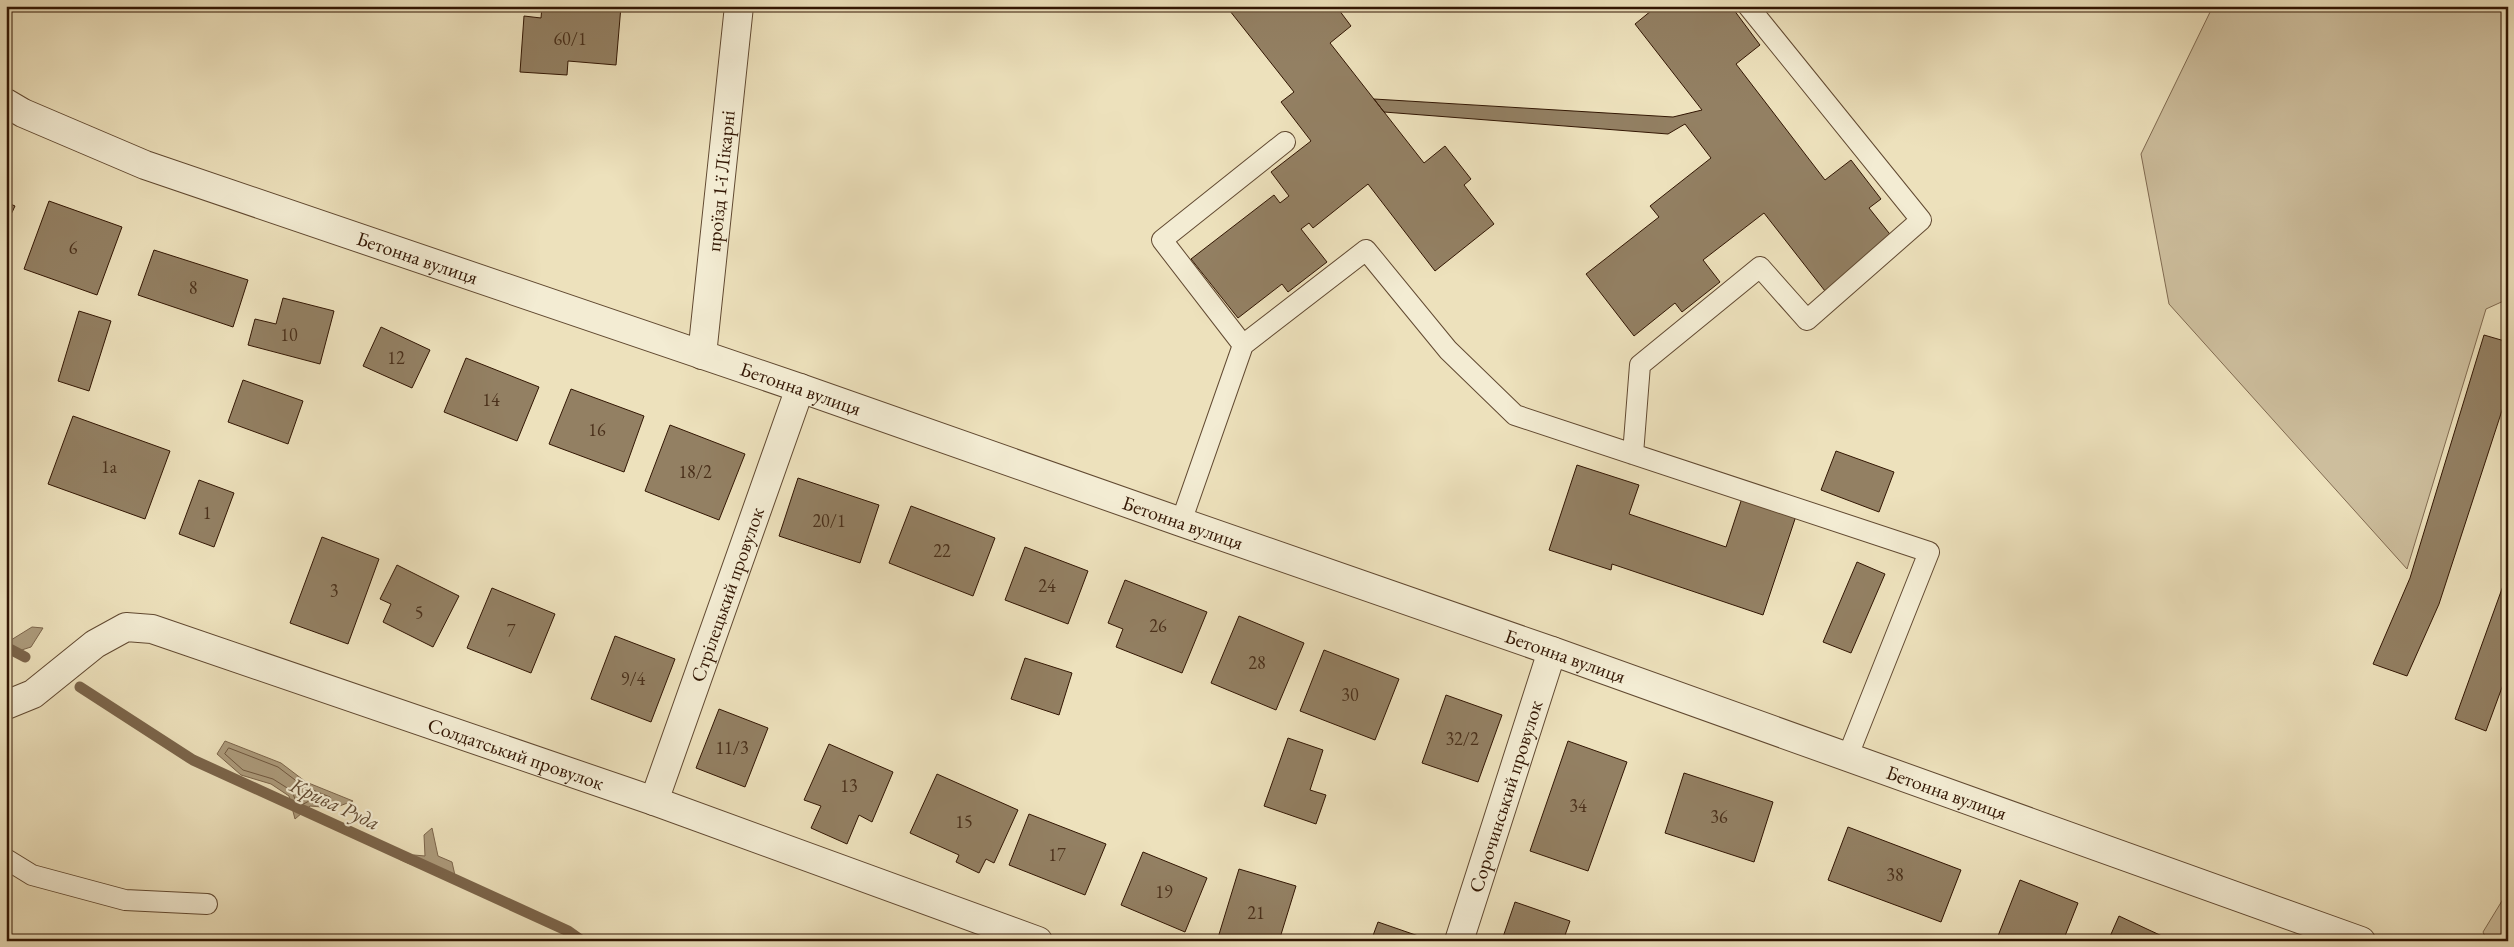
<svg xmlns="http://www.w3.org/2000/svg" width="2514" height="947" viewBox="0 0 2514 947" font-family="'EB Garamond',serif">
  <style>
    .green { fill: #cdbe9d; stroke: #806a50 }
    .water { fill: #ad9c7d; stroke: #7c664c }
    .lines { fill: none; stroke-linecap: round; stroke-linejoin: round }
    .shore { stroke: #705940; stroke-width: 1 }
    .stream { stroke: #7c664c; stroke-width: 11 }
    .building { fill: #938063; stroke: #321603 }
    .service-casing { stroke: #614931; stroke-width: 22 }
    .minor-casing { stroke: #614931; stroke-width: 30 }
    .tertiary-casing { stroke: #614931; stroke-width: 30 }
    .service { stroke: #f3ecd3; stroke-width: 20 }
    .minor { stroke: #f3ecd3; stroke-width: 28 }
    .tertiary { stroke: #f3ecd3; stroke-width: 28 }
    .labels { text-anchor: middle; stroke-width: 4.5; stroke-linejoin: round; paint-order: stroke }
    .number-label { font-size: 18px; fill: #4a301b }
    .street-label { font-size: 20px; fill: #321603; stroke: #f3ecd3 }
    .water-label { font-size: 21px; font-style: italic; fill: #634c34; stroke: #f3ecd3 }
  </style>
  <rect width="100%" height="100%" fill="#ede1bc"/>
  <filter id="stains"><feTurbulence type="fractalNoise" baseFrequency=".004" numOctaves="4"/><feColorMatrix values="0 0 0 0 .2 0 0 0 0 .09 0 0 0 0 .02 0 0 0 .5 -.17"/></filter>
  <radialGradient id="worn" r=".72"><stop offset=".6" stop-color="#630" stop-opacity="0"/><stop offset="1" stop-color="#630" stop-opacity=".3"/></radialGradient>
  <!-- green -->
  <path class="green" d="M2213,6H2508V299L2486,309L2407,569L2169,304L2141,154Z
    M2508,891V941H2487L2483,932Z"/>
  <!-- water -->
  <path class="water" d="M32,627L43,628L31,647L6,655V638L11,640Z
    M225,741L281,763L306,782L353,801L334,808L310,806L295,819L289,796L271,784L241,775L217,754Z
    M432,828L438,856L452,862L456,880C437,871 418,869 399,859L414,855L425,856L424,835Z"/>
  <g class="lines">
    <!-- shore -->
    <path class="shore" d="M229,748L278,767L303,786L330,797L331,801H309L298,807L292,791L273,779L243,770L225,754Z"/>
    <!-- stream -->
    <path class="stream" d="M6,647L25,657
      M80,687L193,760L568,931L582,941"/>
  </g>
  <!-- building -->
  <path class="building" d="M542,6H621L616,65L568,61L567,75L520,72L524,16L541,18Z
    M1226,6H1336L1351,26L1330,43L1424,163L1445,146L1471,179L1464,185L1494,224L1435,271L1368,184L1313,228L1309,223L1301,229L1327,262L1288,292L1282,284L1238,318L1191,259L1274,195L1280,203L1289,196L1271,172L1311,141L1281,102L1294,92Z
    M1657,6H1717L1720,10L1725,6H1731L1760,45L1736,64L1825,180L1851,160L1881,199L1869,208L1893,238L1825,291L1764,213L1703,260L1720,282L1682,312L1675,303L1634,336L1586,274L1659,217L1650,206L1711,158L1685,124L1668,134L1384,112L1374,99L1673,117L1702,110L1635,24Z
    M49,201L122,227L97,295L24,269Z
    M6,202L15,206L6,225Z
    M154,250L248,280L233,327L138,295Z
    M283,298L334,311L320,364L248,345L255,319L276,324Z
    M79,311L111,321L89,391L58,381Z
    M381,327L430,350L412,388L363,366Z
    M2484,335L2508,342V392L2439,604L2407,676L2373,664L2410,578Z
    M466,358L539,387L517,441L444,412Z
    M243,380L303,401L288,444L228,422Z
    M571,389L644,416L624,472L549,444Z
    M73,416L170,451L145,519L48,484Z
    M670,425L745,454L719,520L645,491Z
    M1836,451L1894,472L1879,512L1821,490Z
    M1577,465L1639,485L1629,514L1726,547L1743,495L1797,513L1763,615L1612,564L1611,570L1549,550Z
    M798,478L879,505L860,563L779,536Z
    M199,480L234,493L214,547L179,534Z
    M911,506L995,538L973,596L889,563Z
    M322,537L379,559L348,644L290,623Z
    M1025,547L1088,571L1068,624L1005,600Z
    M1857,562L1885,574L1851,653L1823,642Z
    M397,565L459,596L433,647L383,622L391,604L380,599Z
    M2508,572V671L2486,731L2455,719Z
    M1125,580L1207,612L1182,673L1116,647L1123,629L1108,623Z
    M492,588L555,614L531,673L467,648Z
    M1239,616L1304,643L1276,710L1211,683Z
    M615,636L675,659L651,722L591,699Z
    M1324,650L1399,679L1375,740L1300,711Z
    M1025,658L1072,673L1059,715L1011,699Z
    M1446,695L1502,715L1478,782L1422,763Z
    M719,709L768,728L745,787L696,768Z
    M1288,738L1323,750L1310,790L1326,795L1316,824L1264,806Z
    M1568,741L1627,762L1588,871L1530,851Z
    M829,744L893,772L872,822L859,815L847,844L811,828L821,806L804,800Z
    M1684,773L1773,802L1754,862L1665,833Z
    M937,774L1018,810L994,863L986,859L979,873L956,862L959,855L910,833Z
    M1029,814L1106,844L1085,895L1009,865Z
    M1848,827L1961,870L1941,922L1828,880Z
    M1143,852L1207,878L1185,932L1121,905Z
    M1239,869L1296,886L1279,941H1217Z
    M2020,880L2078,903L2063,941H1996Z
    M1515,902L1570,921L1563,941H1512L1503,937Z
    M2119,916L2162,936L2160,941H2108Z
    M1378,922L1430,940V941H1371Z"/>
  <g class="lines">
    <defs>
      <path id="service" d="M1243,345L1162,240L1285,142
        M1633,454L1640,365L1760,267L1807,320L1921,220L1748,6
        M1181,522L1243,345L1366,250L1448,350L1515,415L1929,552L1847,758
        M6,859L32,875L125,900L207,904"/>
      <g id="minor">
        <path id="s1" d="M702,355L739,6"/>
        <path id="s2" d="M6,705L33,694L95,644L126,627L152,629L654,801L1038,941"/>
        <path id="s3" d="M654,801L800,388"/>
        <path id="s4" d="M1459,941L1552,651"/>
      </g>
      <g id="tertiary">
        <path id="s5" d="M6,103L23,113L145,165L800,388L1181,522L1552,651L2361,941"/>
      </g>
    </defs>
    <!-- service casing -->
    <use href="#service" class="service-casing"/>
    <!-- minor casing -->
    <use href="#minor" class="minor-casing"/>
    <!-- tertiary casing -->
    <use href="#tertiary" class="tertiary-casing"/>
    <!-- service -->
    <use href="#service" class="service"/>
    <!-- minor -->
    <use href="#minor" class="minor"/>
    <!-- tertiary -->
    <use href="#tertiary" class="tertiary"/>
  </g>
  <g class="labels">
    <!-- number labels -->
    <g class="number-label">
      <text x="570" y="45">60/1</text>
      <text x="73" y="254">6</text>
      <text x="193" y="294">8</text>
      <text x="289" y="341">10</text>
      <text x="396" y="364">12</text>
      <text x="491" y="406">14</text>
      <text x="597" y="436">16</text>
      <text x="109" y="473">1а</text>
      <text x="695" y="478">18/2</text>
      <text x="207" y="519">1</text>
      <text x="829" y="527">20/1</text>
      <text x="942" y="557">22</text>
      <text x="1047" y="592">24</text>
      <text x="334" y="597">3</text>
      <text x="419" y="619">5</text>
      <text x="1158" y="632">26</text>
      <text x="511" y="637">7</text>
      <text x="1257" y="669">28</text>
      <text x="633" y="685">9/4</text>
      <text x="1350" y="701">30</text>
      <text x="1462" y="745">32/2</text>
      <text x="732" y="754">11/3</text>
      <text x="849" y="792">13</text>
      <text x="1578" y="812">34</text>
      <text x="1719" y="823">36</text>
      <text x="964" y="828">15</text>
      <text x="1057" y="861">17</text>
      <text x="1895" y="881">38</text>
      <text x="1164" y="898">19</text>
      <text x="1256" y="919">21</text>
    </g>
    <!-- street labels -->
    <g class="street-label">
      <text dy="7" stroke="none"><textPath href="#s1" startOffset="175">проїзд 1-ї Лікарні</textPath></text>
      <text dy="7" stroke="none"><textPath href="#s5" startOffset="440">Бетонна вулиця</textPath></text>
      <text dy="7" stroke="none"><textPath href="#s5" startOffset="845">Бетонна вулиця</textPath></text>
      <text dy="7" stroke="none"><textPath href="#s5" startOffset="1250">Бетонна вулиця</textPath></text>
      <text dy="7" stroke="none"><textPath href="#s3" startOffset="219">Стрілецький провулок</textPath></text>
      <text dy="7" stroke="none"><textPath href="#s5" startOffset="1655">Бетонна вулиця</textPath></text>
      <text dy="7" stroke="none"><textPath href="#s2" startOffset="555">Солдатський провулок</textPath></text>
      <text dy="7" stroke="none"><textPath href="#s5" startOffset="2060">Бетонна вулиця</textPath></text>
      <text dy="7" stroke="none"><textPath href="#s4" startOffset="152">Сорочинський провулок</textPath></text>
    </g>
    <!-- water labels -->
    <g class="water-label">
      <text transform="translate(335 804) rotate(25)" y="7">Крива Руда</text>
    </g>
  </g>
  <!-- margin -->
  <rect width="2514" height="947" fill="none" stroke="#ede1bc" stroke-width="25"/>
  <rect x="8" y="8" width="2499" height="932" fill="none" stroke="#321603" stroke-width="2.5"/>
  <rect x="12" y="12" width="2489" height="922" fill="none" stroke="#321603"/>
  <rect width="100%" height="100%" filter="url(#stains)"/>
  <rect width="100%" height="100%" fill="url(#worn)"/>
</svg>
